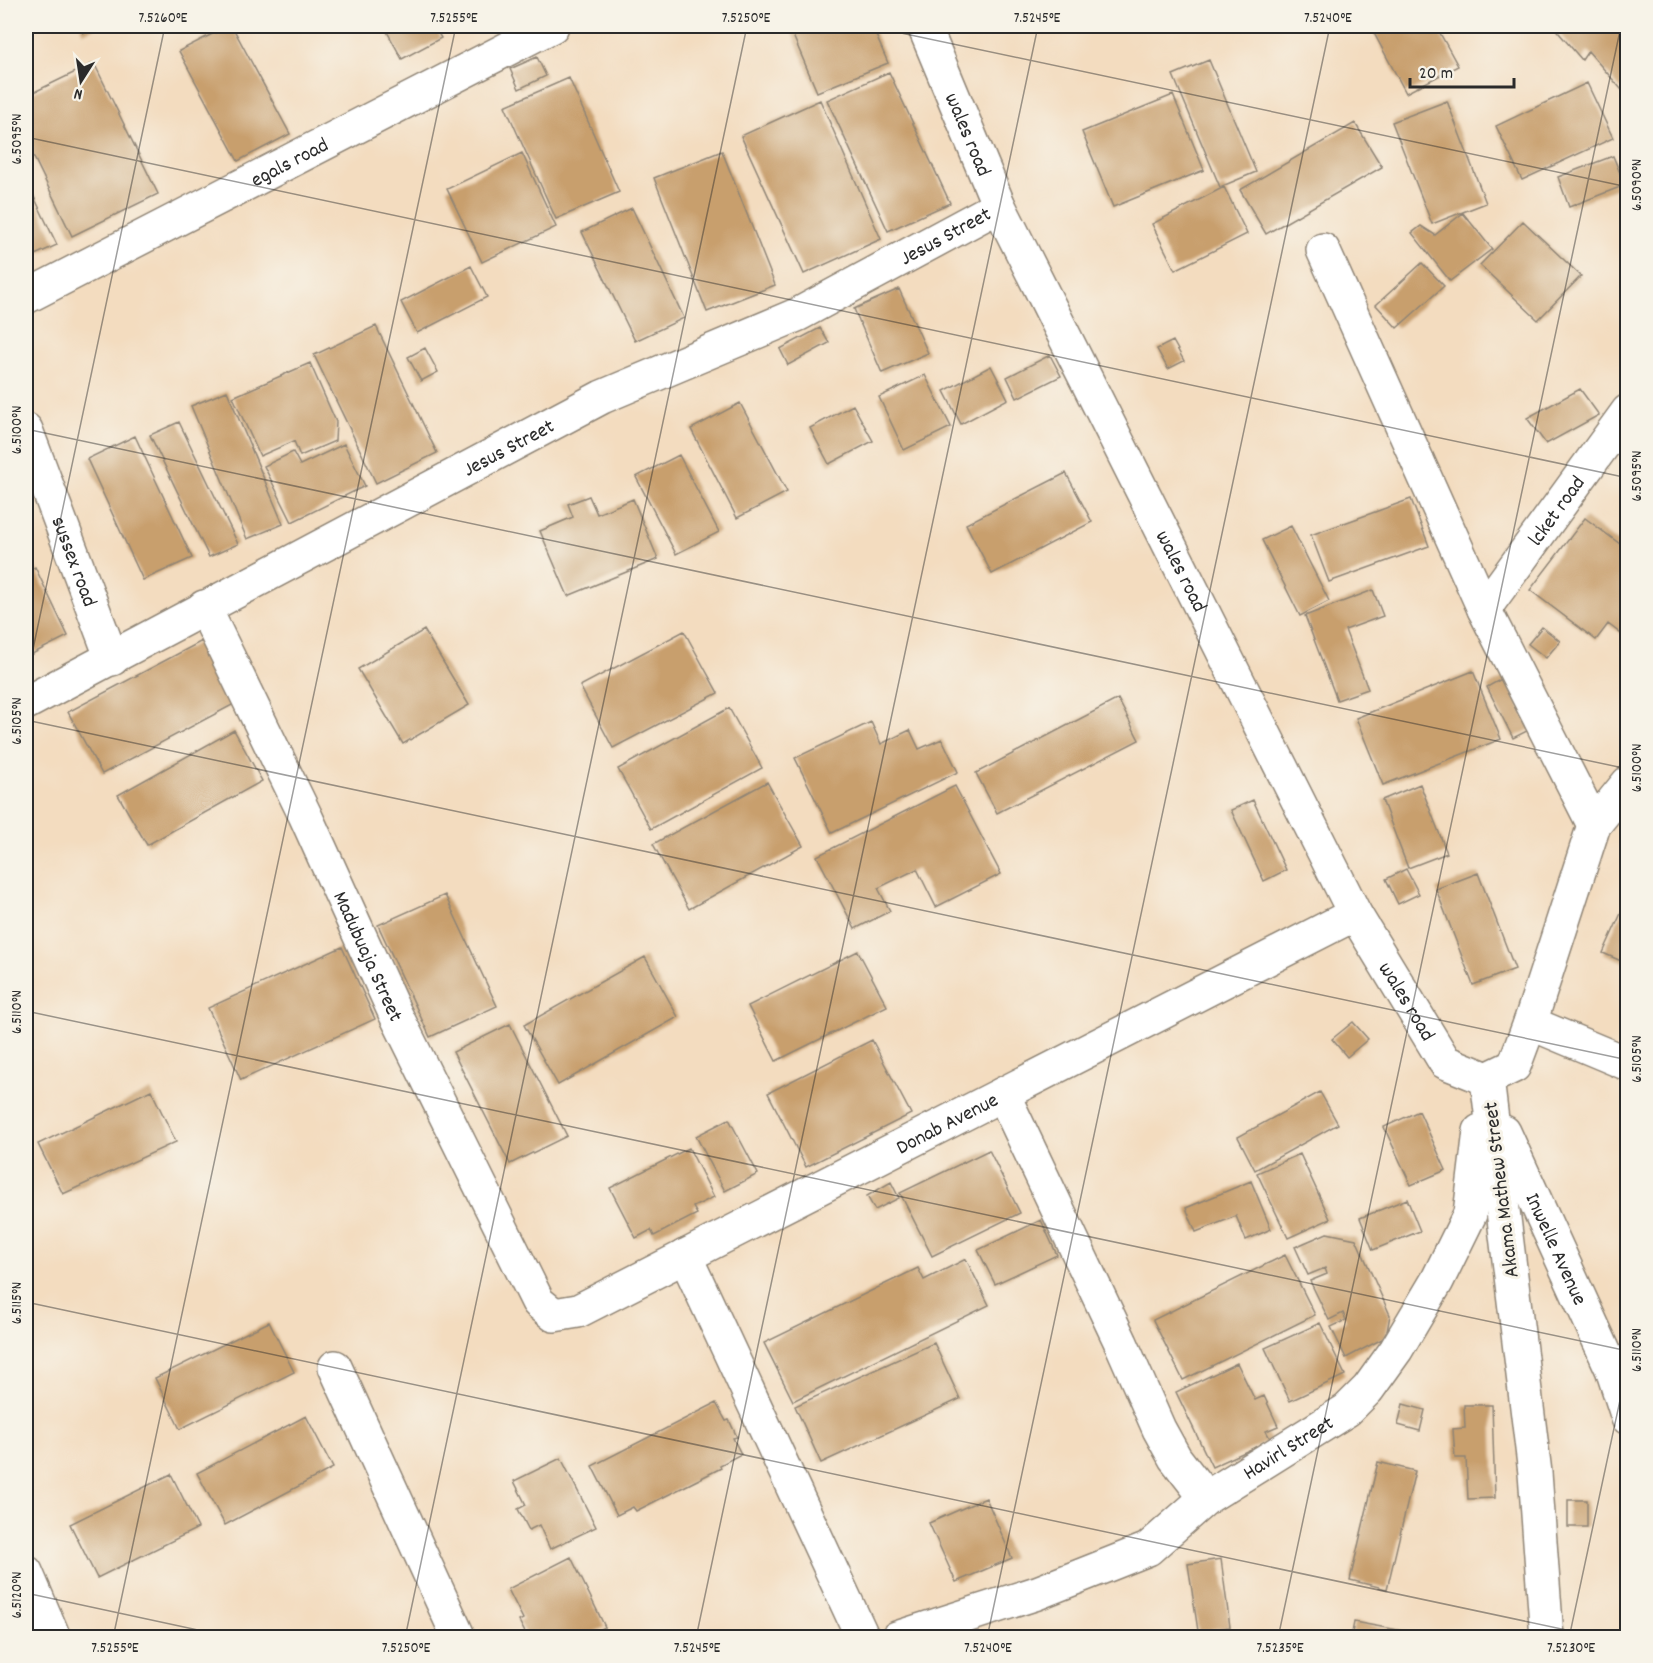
<svg xmlns="http://www.w3.org/2000/svg" width="1653" height="1663" viewBox="0 0 1653 1663" font-family="Dekko,sans-serif">
  <style>
    .building { fill: #c89f6d }
    .lines { fill: none; stroke-linecap: round; stroke-linejoin: round }
    .minor-casing { stroke: #8f8475; stroke-width: 36 }
    .minor { stroke: #fff; stroke-width: 33 }
    .ticks { fill: none; stroke: #2b2b2b; stroke-width: 1.5; stroke-opacity: 0.45 }
    .labels { text-anchor: middle; stroke-width: 6; stroke-linejoin: round; paint-order: stroke }
    .street-label { font-size: 21px; fill: #2b2b2b; stroke: #f7f3e8 }
    .neatline { fill: none; stroke: #2b2b2b; stroke-width: 2 }
    .ticks-label { font-size: 15px; text-anchor: middle; fill: #2b2b2b }
  </style>
  <rect width="100%" height="100%" fill="#f7f3e8"/>
  <filter id="ink" filterUnits="userSpaceOnUse"><feTurbulence type="fractalNoise" baseFrequency=".0167" numOctaves="2"/><feDisplacementMap in="SourceGraphic" scale="12" xChannelSelector="R" yChannelSelector="G"/><feConvolveMatrix kernelMatrix="1 2 1 2 8 2 1 2 1" color-interpolation-filters="sRGB"/></filter>
  <filter id="wash" filterUnits="userSpaceOnUse"><feTurbulence type="fractalNoise" baseFrequency=".008" numOctaves="4" result="noise"/><feDisplacementMap in="SourceGraphic" scale="24" xChannelSelector="R" yChannelSelector="G"/><feGaussianBlur stdDeviation="1.35" result="paint"/><feColorMatrix in="noise" values="0 0 0 0 0 0 0 0 0 0 0 0 0 0 0 0 0 1.4 0 .05"/><feComposite in="paint" operator="in"/></filter>
  <g filter="url(#wash)">
    <rect width="100%" height="100%" fill="#f3dcbf"/>
    <g id="blocks">
      <!-- building -->
      <path class="building" d="M80,26H99L83,33Z
        M228,26H232L290,134L238,161L179,51Z
        M384,26H434L441,38L402,59Z
        M789,26H872L888,63L817,92Z
        M1388,26H1436L1458,66L1406,93L1374,33Z
        M1553,26H1628V97L1588,51L1582,60Z
        M537,57L546,76L519,89L510,69Z
        M1209,60L1256,172L1220,187L1173,75Z
        M94,63L158,194L72,236L26,141V96Z
        M889,72L950,203L888,231L827,100Z
        M569,78L619,192L556,219L505,106Z
        M1587,83L1613,138L1522,180L1496,126Z
        M1173,95L1204,170L1113,207L1082,132Z
        M820,100L881,239L804,274L741,136Z
        M1447,101L1486,203L1432,224L1392,122Z
        M1355,123L1382,167L1266,234L1240,190Z
        M722,151L775,285L707,312L654,178Z
        M522,153L556,227L482,262L447,189Z
        M1613,156L1625,185L1569,207L1558,177Z
        M26,180L57,245L26,259Z
        M1224,187L1247,234L1175,270L1152,224Z
        M632,208L684,318L635,341L582,232Z
        M1463,213L1492,249L1450,281L1412,233L1421,226L1435,235Z
        M1523,221L1581,276L1538,320L1480,265Z
        M1422,263L1444,286L1397,328L1376,305Z
        M471,266L487,297L417,333L401,302Z
        M899,289L928,353L882,373L854,309Z
        M376,326L437,453L376,483L314,355Z
        M820,328L829,343L788,365L780,349Z
        M1173,341L1184,361L1168,369L1157,349Z
        M425,348L438,372L421,381L408,357Z
        M1050,355L1061,376L1017,398L1007,377Z
        M310,363L336,422L335,441L300,456L294,441L260,456L233,397Z
        M991,366L1008,399L961,424L944,391Z
        M925,375L951,427L904,450L879,397Z
        M1580,389L1599,415L1546,444L1527,418Z
        M227,391L283,524L247,539L191,406Z
        M740,403L787,492L737,518L691,429Z
        M853,405L873,441L829,464L810,428Z
        M179,422L238,544L209,557L150,435Z
        M135,436L192,558L143,580L87,459Z
        M344,444L365,486L292,522L264,466L293,452L300,465Z
        M679,455L719,532L676,554L636,477Z
        M1066,473L1092,522L992,574L966,524Z
        M589,496L597,514L633,499L658,559L568,596L540,531L573,517L568,504Z
        M1411,499L1429,546L1329,582L1311,535Z
        M1585,518L1628,550V639L1608,624L1596,640L1530,590Z
        M1291,526L1329,601L1300,616L1262,540Z
        M35,567L68,636L26,657V572Z
        M1373,590L1383,616L1345,630L1368,689L1337,700L1305,616Z
        M1542,627L1560,641L1546,658L1528,644Z
        M424,630L469,705L403,744L358,669Z
        M684,631L718,693L613,748L580,686Z
        M202,641L236,703L102,774L68,712Z
        M1473,671L1501,739L1383,785L1356,718Z
        M1505,677L1531,729L1513,738L1487,687Z
        M1118,699L1139,740L997,813L976,773Z
        M729,708L762,768L651,829L618,769Z
        M871,722L881,744L910,730L919,749L942,739L958,772L832,833L795,758Z
        M234,730L262,781L147,845L118,795Z
        M767,782L803,846L689,909L653,844Z
        M1420,784L1447,853L1408,868L1382,800Z
        M955,786L1001,874L936,907L917,869L878,888L890,911L855,929L817,856Z
        M1253,800L1286,870L1264,881L1231,810Z
        M1406,869L1419,894L1398,904L1386,879Z
        M1478,873L1515,969L1473,985L1436,889Z
        M445,895L497,1006L430,1037L378,925Z
        M1628,898V964L1603,953Z
        M342,947L375,1019L241,1080L208,1008Z
        M858,951L887,1006L776,1061L748,1006Z
        M645,957L678,1017L558,1085L524,1025Z
        M1353,1022L1368,1039L1347,1057L1332,1039Z
        M510,1024L567,1136L510,1164L453,1052Z
        M872,1040L911,1114L806,1167L768,1093Z
        M151,1090L176,1142L63,1194L38,1144Z
        M1320,1092L1338,1124L1255,1170L1238,1137Z
        M1419,1111L1446,1170L1411,1185L1384,1127Z
        M729,1119L758,1174L725,1191L696,1136Z
        M689,1148L714,1197L693,1207L697,1214L654,1236L651,1230L636,1238L610,1188Z
        M989,1150L1020,1213L932,1256L900,1193Z
        M1300,1154L1330,1219L1288,1238L1257,1173Z
        M1251,1181L1271,1229L1246,1240L1236,1216L1196,1232L1186,1208Z
        M891,1182L899,1198L875,1210L867,1196Z
        M1407,1199L1420,1231L1373,1250L1360,1218Z
        M1041,1220L1057,1255L995,1284L978,1250Z
        M1327,1233L1356,1239L1390,1315L1386,1337L1346,1358L1331,1327L1346,1320L1343,1313L1329,1320L1310,1281L1327,1274L1325,1268L1308,1275L1295,1247Z
        M1285,1255L1315,1315L1183,1380L1153,1320Z
        M966,1259L989,1305L793,1401L764,1343L918,1268L924,1280Z
        M269,1322L294,1372L180,1429L155,1378Z
        M1320,1323L1345,1375L1290,1401L1265,1348Z
        M934,1343L960,1399L821,1463L795,1406Z
        M1237,1363L1255,1400L1264,1396L1278,1426L1266,1431L1271,1440L1212,1467L1176,1392Z
        M716,1403L726,1421L729,1420L737,1437L733,1438L741,1454L720,1465L721,1468L636,1511L633,1507L617,1515L592,1466Z
        M1403,1404L1425,1410L1420,1431L1398,1425Z
        M1464,1405H1492L1495,1498L1468,1499L1466,1458H1455L1453,1429L1465,1428Z
        M306,1416L333,1468L225,1525L197,1473Z
        M561,1458L596,1527L550,1549L539,1525L529,1530L518,1509L526,1505L514,1481Z
        M1378,1462L1415,1471L1387,1589L1350,1580Z
        M171,1474L198,1528L97,1578L70,1524Z
        M986,1498L1012,1558L956,1582L929,1523Z
        M1568,1500H1587V1527H1568Z
        M571,1557L605,1627L583,1638H528L519,1621L523,1619L508,1589Z
        M1221,1559L1230,1627L1198,1631L1188,1564Z
        M1354,1622L1425,1635V1638H1351Z"/>
    </g>
  </g>
  <g filter="url(#ink)">
    <use href="#blocks" fill-opacity="0" stroke="#8f8475" stroke-width="1.5"/>
    <g class="lines">
      <defs>
        <g id="minor">
          <path id="s1" d="M924,26L999,206L1355,914L1445,1062L1487,1079"/>
          <path d="M1323,250L1484,609L1594,825"/>
          <path id="s2" d="M26,297L552,26"/>
          <path id="s3" d="M26,430L112,659"/>
          <path id="s4" d="M204,607L305,815L394,1011L538,1302L554,1315L578,1311L1355,914"/>
          <path id="s5" d="M1484,609L1628,411"/>
          <path id="s6" d="M26,703L602,397L799,314L999,206"/>
          <path d="M1530,1023L1628,1064"/>
          <path d="M1003,1094L1121,1343L1159,1429L1175,1458L1206,1498"/>
          <path id="s7" d="M1504,1132L1612,1369L1628,1418"/>
          <path d="M685,1256L863,1638"/>
          <path d="M335,1367L459,1638"/>
          <path d="M26,1572L54,1638"/>
          <path id="s8" d="M897,1638L1037,1593L1148,1549L1206,1498L1347,1410L1368,1389L1396,1350L1437,1281L1470,1214L1480,1131"/>
          <path d="M1547,1638L1535,1473L1487,1079L1514,1066L1530,1023L1594,825L1628,783"/>
        </g>
      </defs>
      <!-- minor casing -->
      <use href="#minor" class="minor-casing"/>
      <!-- minor -->
      <use href="#minor" class="minor"/>
    </g>
  </g>
  <!-- ticks -->
  <path class="ticks" d="M868,26L1628,187M26,137L1628,478M26,429L1628,769M26,682L165,26M26,720L1628,1060M26,1011L1628,1351M26,1302L1604,1638M26,1593L235,1638M113,1638L456,26M405,1638L747,26M696,1638L1038,26M987,1638L1330,26M1278,1638L1621,26M1569,1638L1628,1363"/>
  <g class="labels">
    <!-- street labels -->
    <g class="street-label">
      <text dy="7" stroke="none"><textPath href="#s1" startOffset="117">wales road</textPath></text>
      <text dy="7" stroke="none"><textPath href="#s2" startOffset="296">egals road</textPath></text>
      <text dy="7" stroke="none"><textPath href="#s6" startOffset="1032">Jesus Street</textPath></text>
      <text dy="7" stroke="none"><textPath href="#s6" startOffset="546">Jesus Street</textPath></text>
      <text dy="7" stroke="none"><textPath href="#s5" startOffset="122">lcket road</textPath></text>
      <text dy="7" stroke="none"><textPath href="#s3" startOffset="140">sussex road</textPath></text>
      <text dy="7" stroke="none"><textPath href="#s1" startOffset="603">wales road</textPath></text>
      <text dy="7" stroke="none"><textPath href="#s4" startOffset="386">Madubuaja Street</textPath></text>
      <text dy="7" stroke="none"><textPath href="#s1" startOffset="1089">wales road</textPath></text>
      <text dy="7" stroke="none"><textPath href="#s4" startOffset="1230">Donab Avenue</textPath></text>
      <text transform="translate(1500 1190) rotate(-97)" y="7">Akama Mathew Street</text>
      <text dy="7" stroke="none"><textPath href="#s7" startOffset="128">Inwelle Avenue</textPath></text>
      <text dy="7" stroke="none"><textPath href="#s8" startOffset="440">Havirl Street</textPath></text>
    </g>
  </g>
  <!-- margin -->
  <rect width="1653" height="1663" fill="none" stroke="#f7f3e8" stroke-width="66"/>
  <!-- north arrow -->
  <g transform="translate(81 81) rotate(192)" stroke="#f7f3e8" stroke-width="4.5" paint-order="stroke">
  <path d="M0-4.5L10 22L0 15L-10 22Z" fill="#2b2b2b"/>
  <text y="-9" font-size="16" font-weight="bold" text-anchor="middle" fill="#2b2b2b">N</text>
  </g>
  <!-- scale -->
  <path d="M1410 78v9h104v-9" fill="none" stroke="#2b2b2b" stroke-width="3"/>
  <text x="1419" y="78" font-size="18" fill="#2b2b2b" stroke="#f7f3e8" stroke-width="4.5" paint-order="stroke">20 m</text>
  <rect x="33" y="33" width="1587" height="1597" class="neatline"/>
  <g class="ticks-label">
    <text x="163" y="22">7.5260°E</text>
    <text x="454" y="22">7.5255°E</text>
    <text x="746" y="22">7.5250°E</text>
    <text x="1037" y="22">7.5245°E</text>
    <text x="1328" y="22">7.5240°E</text>
    <text transform="translate(16 139) rotate(-90)" y="5">6.5095°N</text>
    <text transform="translate(1636 185) rotate(-90)" y="5">6.5090°N</text>
    <text transform="translate(16 430) rotate(-90)" y="5">6.5100°N</text>
    <text transform="translate(1636 476) rotate(-90)" y="5">6.5095°N</text>
    <text transform="translate(16 721) rotate(-90)" y="5">6.5105°N</text>
    <text transform="translate(1636 768) rotate(-90)" y="5">6.5100°N</text>
    <text transform="translate(16 1012) rotate(-90)" y="5">6.5110°N</text>
    <text transform="translate(1636 1059) rotate(-90)" y="5">6.5105°N</text>
    <text transform="translate(16 1303) rotate(-90)" y="5">6.5115°N</text>
    <text transform="translate(1636 1350) rotate(-90)" y="5">6.5110°N</text>
    <text transform="translate(16 1595) rotate(-90)" y="5">6.5120°N</text>
    <text x="115" y="1652">7.5255°E</text>
    <text x="406" y="1652">7.5250°E</text>
    <text x="697" y="1652">7.5245°E</text>
    <text x="988" y="1652">7.5240°E</text>
    <text x="1280" y="1652">7.5235°E</text>
    <text x="1571" y="1652">7.5230°E</text>
  </g>
</svg>
